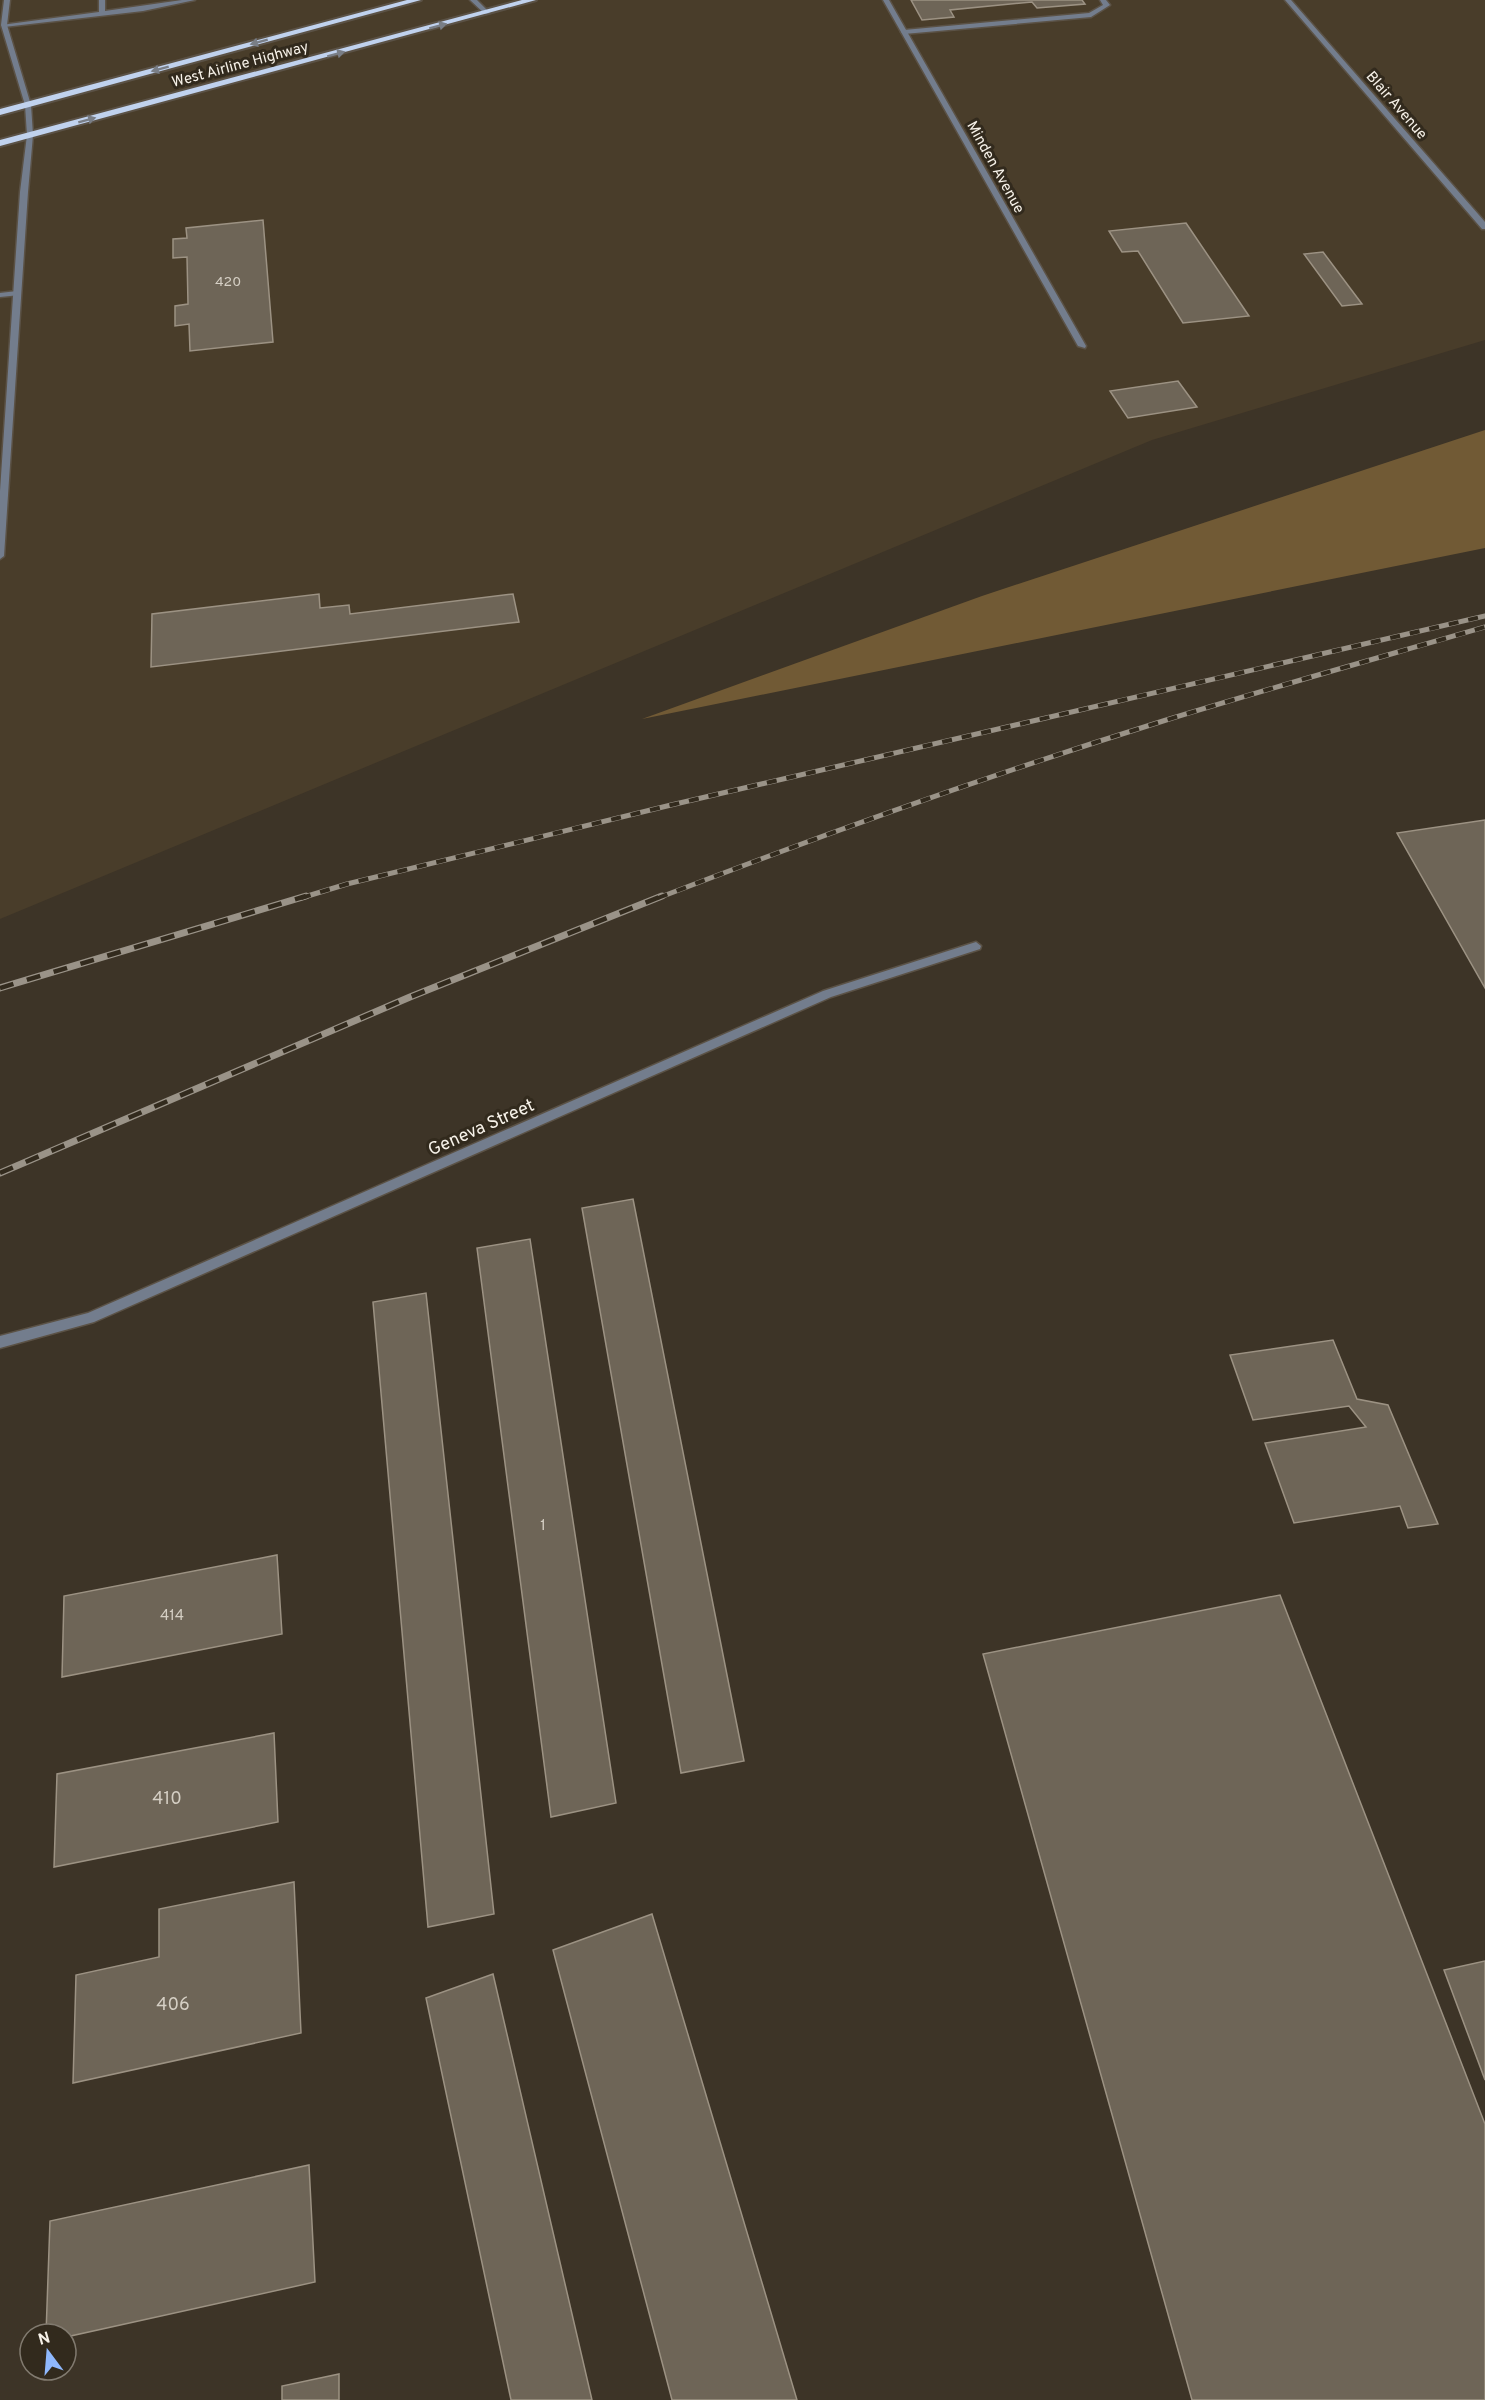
<svg xmlns="http://www.w3.org/2000/svg" width="1485" height="2400" viewBox="0 0 1485 2400" font-family="Overpass,sans-serif">
  <style>
    .built { fill: #493d2a }
    .forest { fill: #715a35 }
    .building { fill: #6e6557; stroke: #9c9283; stroke-width: 1.5 }
    .lines { fill: none; stroke-linecap: round; stroke-linejoin: round }
    .service-casing { stroke: #5b5246; stroke-width: 3 }
    .minor-casing { stroke: #5b5246; stroke-width: 3 }
    .trunk-casing { stroke: #5b5246; stroke-width: 4 }
    .service { fill: #737d8d; fill-rule: evenodd }
    .minor { fill: #737d8d; fill-rule: evenodd }
    .trunk { fill: #c0d2ee; fill-rule: evenodd }
    .rail-far1-casing { stroke: #9a9388; stroke-width: 5 }
    .rail-casing { stroke: #9a9388; stroke-width: 7 }
    .rail-far1 { stroke: #322a1d; stroke-width: 4; stroke-dasharray: 10; stroke-linecap: butt }
    .rail { stroke: #322a1d; stroke-width: 4.5; stroke-dasharray: 14; stroke-linecap: butt }
    .oneway { fill: #797e86 }
    .labels { text-anchor: middle; stroke-width: 6; stroke-linejoin: round; paint-order: stroke }
    .far-number-label { font-size: 14px; fill: #d5cfc4 }
    .far-street-label { font-size: 15px; fill: #f7f2e9; stroke: #322a1d }
    .number-label { font-size: 15px; fill: #d5cfc4 }
    .street-label { font-size: 18px; fill: #f7f2e9; stroke: #322a1d }
    .near-number-label { font-size: 18px; fill: #d5cfc4 }
  </style>
  <rect width="100%" height="100%" fill="#3d3427"/>
  <!-- built -->
  <path class="built" d="M0,0H1485V340L1152,440L0,919Z"/>
  <!-- forest -->
  <path class="forest" d="M1485,430V548L642,719L982,596Z"/>
  <!-- building -->
  <path class="building" d="M911,0H1082L1085,4L1037,8L1032,2L950,10L954,17L922,20Z
    M263,220L273,342L190,351L189,324L175,326V306L188,304L187,257L173,258V239L187,238L186,228Z
    M1186,223L1249,316L1183,323L1138,251L1122,252L1109,231Z
    M1323,252L1362,304L1342,306L1304,254Z
    M1178,381L1197,407L1128,418L1110,391Z
    M319,594L320,608L349,605L350,614L513,594L519,622L151,667L152,614Z
    M1485,820V988L1397,833Z
    M633,1199L744,1761L681,1773L582,1208Z
    M530,1239L616,1803L551,1817L477,1248Z
    M426,1293L494,1914L428,1927L373,1302Z
    M1333,1340L1357,1399L1388,1405L1438,1524L1408,1528L1400,1506L1294,1523L1265,1443L1366,1427L1349,1406L1253,1420L1230,1355Z
    M277,1555L282,1634L62,1677L64,1596Z
    M1280,1595L1485,2124V2400H1192L983,1654Z
    M274,1733L278,1822L54,1867L57,1774Z
    M294,1882L301,2033L73,2083L76,1975L159,1957V1909Z
    M652,1914L797,2400H672L553,1950Z
    M1485,1961V2080L1444,1970Z
    M493,1974L592,2400H511L426,1998Z
    M309,2165L315,2282L66,2337V2334H46L50,2221Z
    M339,2374V2400H282V2386Z"/>
  <g class="lines">
    <defs>
      <path id="service" d="M99,0H105V11L182,0H195L143,11L4,27L1,25L99,12Z
        M1100,0H1106L1110,5L1091,17L904,34L901,32L904,30L1089,13L1103,5Z
        M17,291H20V295L0,297V293Z"/>
      <path id="minor" d="M4,0H10L7,25L31,105L33,135L28,192L4,556L0,559V491L20,192L27,135L25,105L1,25Z
        M470,0H477L490,13L485,14Z
        M883,0H889L1086,346L1085,348L1078,346Z
        M1285,0H1291L1485,222V229H1482Z
        M976,942L981,946L980,949L831,997L94,1322L0,1348V1336L88,1313L823,991Z"/>
      <path id="trunk" d="M407,0H421L0,115V109Z
        M522,0H536L0,146V140Z"/>
    </defs>
    <!-- service casing -->
    <use href="#service" class="service-casing"/>
    <!-- minor casing -->
    <use href="#minor" class="minor-casing"/>
    <!-- trunk casing -->
    <use href="#trunk" class="trunk-casing"/>
    <!-- service -->
    <use href="#service" class="service"/>
    <!-- minor -->
    <use href="#minor" class="minor"/>
    <!-- trunk -->
    <use href="#trunk" class="trunk"/>
    <defs>
      <path id="rail-far1" d="M301,898L347,884L671,805L1485,616
        M658,898C824,834 993,774 1163,721C1270,688 1378,658 1485,627"/>
      <path id="rail" d="M0,988L306,896
        M0,1173L410,997L662,896"/>
    </defs>
    <!-- rail-far1 casing -->
    <use href="#rail-far1" class="rail-far1-casing"/>
    <!-- rail casing -->
    <use href="#rail" class="rail-casing"/>
    <!-- rail-far1 -->
    <use href="#rail-far1" class="rail-far1"/>
    <!-- rail -->
    <use href="#rail" class="rail"/>
  </g>
  <!-- one-way arrows -->
  <defs><path id="oneway-solid" d="M-6-.8H1V-3.2L6.5 0L1 3.2V.8H-6Z" transform="scale(1.5)"/></defs>
  <g class="oneway">
    <use href="#oneway-solid" transform="translate(438 26) rotate(-15)"/>
    <use href="#oneway-solid" transform="translate(259 42) rotate(165)"/>
    <use href="#oneway-solid" transform="translate(336 54) rotate(-15)"/>
    <use href="#oneway-solid" transform="translate(160 69) rotate(165)"/>
    <use href="#oneway-solid" transform="translate(87 120) rotate(-15)"/>
  </g>
  <g class="labels">
    <!-- far-number labels -->
    <g class="far-number-label">
      <text x="228" y="286">420</text>
    </g>
    <!-- far-street labels -->
    <g class="far-street-label">
      <text transform="translate(240 64) rotate(-15)" y="5">West Airline Highway</text>
      <text transform="translate(1397 105) rotate(49)" y="5">Blair Avenue</text>
      <text transform="translate(996 167) rotate(61)" y="5">Minden Avenue</text>
    </g>
    <!-- number labels -->
    <g class="number-label">
      <text x="543" y="1530">1</text>
      <text x="172" y="1620">414</text>
    </g>
    <!-- street labels -->
    <g class="street-label">
      <text transform="translate(481 1127) rotate(-24)" y="6">Geneva Street</text>
    </g>
    <!-- near-number labels -->
    <g class="near-number-label">
      <text x="167" y="1804">410</text>
      <text x="173" y="2010">406</text>
    </g>
  </g>
  <!-- north arrow -->
  <g transform="translate(48 2352) rotate(344)"><circle r="28" fill="#322a1d" stroke="#817a6f" stroke-width="1.5"/>
  <path d="M0-4.5L10 22L0 15L-10 22Z" fill="#8fb8fd"/>
  <text y="-9" font-size="16" font-weight="bold" text-anchor="middle" fill="#f7f2e9">N</text>
  </g>
</svg>
